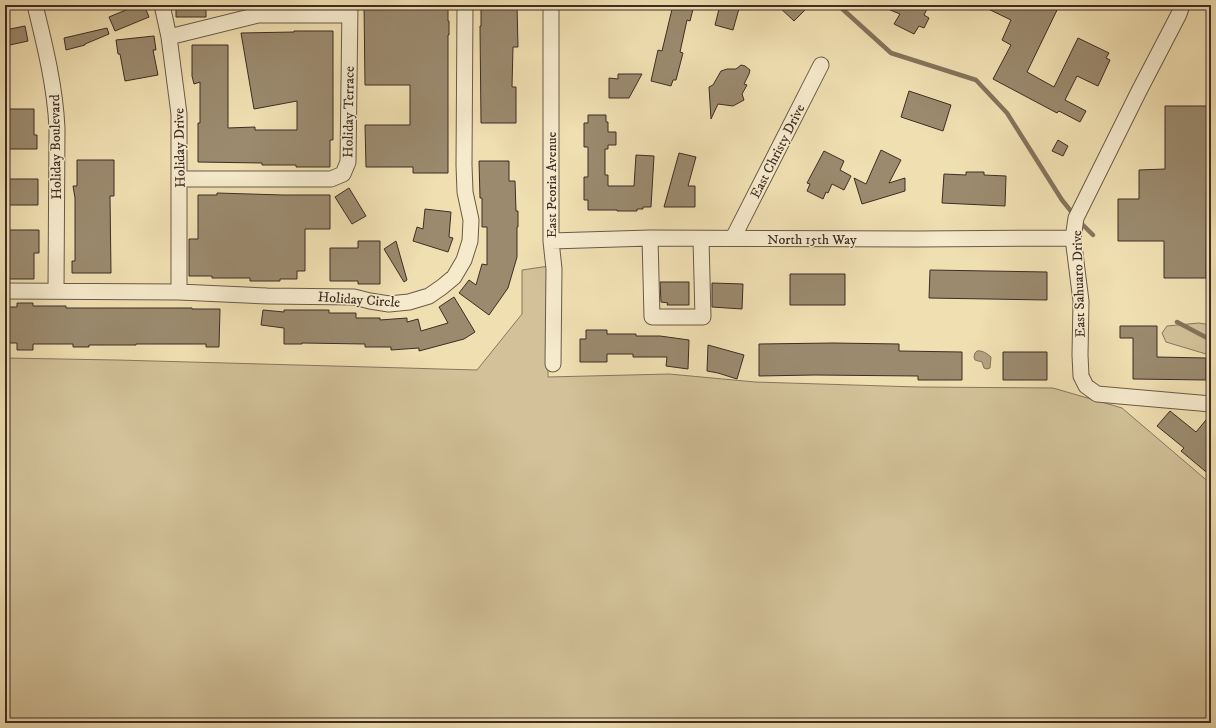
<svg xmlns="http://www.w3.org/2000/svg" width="1216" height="728" viewBox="0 0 1216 728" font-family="'IM FELL DW Pica',serif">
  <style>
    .grass { fill: #d2c199; stroke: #88775f }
    .water { fill: #b3a281; stroke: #84735c }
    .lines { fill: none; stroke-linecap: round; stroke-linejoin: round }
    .stream { stroke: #84735c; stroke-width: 4.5 }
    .building { fill: #9b8a6e; stroke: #3e2d25 }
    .minor-casing { stroke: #6a5a48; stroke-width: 17 }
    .minor { stroke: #f5eacc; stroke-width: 15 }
    .labels { text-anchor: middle; stroke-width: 3; stroke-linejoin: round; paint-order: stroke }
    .street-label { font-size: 14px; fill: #3e2d25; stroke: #f5eacc }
  </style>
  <rect width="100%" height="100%" fill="#f0dfb1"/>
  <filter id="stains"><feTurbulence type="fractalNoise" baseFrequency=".005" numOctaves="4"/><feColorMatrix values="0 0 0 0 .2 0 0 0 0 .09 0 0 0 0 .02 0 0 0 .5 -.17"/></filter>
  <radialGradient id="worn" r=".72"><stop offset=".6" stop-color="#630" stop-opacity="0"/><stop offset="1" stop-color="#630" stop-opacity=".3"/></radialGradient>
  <!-- grass -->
  <path class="grass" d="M549,266L548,377L669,374L755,382L918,387L1053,388L1122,408L1211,484V723H5V358L117,360L477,370L522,314V270Z
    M1199,323L1211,325V369L1206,354L1166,342L1162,333L1167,326Z"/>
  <!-- water -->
  <path class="water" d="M977,351C982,350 988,354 991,357L990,368L987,369L984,368L982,362L975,360L974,357L975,353Z"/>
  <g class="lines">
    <!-- stream -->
    <path class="stream" d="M838,5L891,53L976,80L1007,113L1062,200L1074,215
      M1079,221L1093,235
      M1177,322L1211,340"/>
  </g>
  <!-- building -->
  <path class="building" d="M138,5H144L149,17L115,31L109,17Z
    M176,5H206V17H176Z
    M364,5H448V21H449V35H448V173H413V167H366L365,125H410V85H365Z
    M481,5H517L518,47H513L512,87H516V123H481L480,26H481Z
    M673,5H694L690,21L687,20L680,52L683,53L676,80H673L671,86L651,81L658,50L662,51Z
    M720,5H740L733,30L715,25Z
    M777,5H810L794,21Z
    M878,5H929L924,15L929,18L924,28L919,26L914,34L894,24L900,14Z
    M980,5H1051L1058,8L1027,72L1054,87L1078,38L1109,53L1106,58L1110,60L1098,86L1077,76L1065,100L1086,111L1080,122L1059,111L1057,113L993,79L1011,45L1002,40L1011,20Z
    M25,26L28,41L5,46V30Z
    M107,28L109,34L85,44V45L66,50L64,38Z
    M294,31H333V140H330V167H296V165H262V163L198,162V123H200V82L194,84L192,76V45H228V128L255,127V130H297V101L254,109L241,33L294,32Z
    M154,36L156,50H153L158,75L125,81L120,54H118L116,40Z
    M741,65L745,66L750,70L749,74L744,84L747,85L742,94L744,100L733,106L718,104L711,119L709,87L713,85L721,71L727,69H736Z
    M618,74H642L629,98H609V78L618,79Z
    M909,91L951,105L943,131L901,117Z
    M1165,106H1207L1206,278H1164V241H1118V199H1139V170L1165,169Z
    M5,109H34V135H37V149H5Z
    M588,115H606V122H608V132H616V145H608V149H605V175H608V186H634L636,155L654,156L651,207H643V209H637V211H617V210H588V200H584V177H588V147H584V123H588Z
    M1058,140L1068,146L1063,156L1052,151Z
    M881,150L901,160L889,183L905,178V191L862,204L854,178L866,184Z
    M824,151L844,161L840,170L851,176L844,190L832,184L828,193L826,192L823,199L807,191L810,184L807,183Z
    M679,153L696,157L688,186H695V207H664Z
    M77,160H114V196H110L111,273H72V261H75V198L73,186H77Z
    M479,161H509V181H515L516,211H518V227H517V257L508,288L489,315L459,293L469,280L476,285L482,264L487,265V227H482V198H480Z
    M966,172H984V175L1006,176L1005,206L942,203L944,174L966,175Z
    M5,179H38V205H5Z
    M349,188L366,216L352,224L335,197Z
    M217,193L283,195H330V229H305V271H297V279H280V281H250V278H212V276H189V239H198V195H217Z
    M425,209L451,212L449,237L453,238L448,252L413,241L417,227L423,229Z
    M5,230H39V253H34V279H5Z
    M358,241H380V284H358V281H330V248H358Z
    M396,241L407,280L404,282L384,249Z
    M930,270L1047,272V300L929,298Z
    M790,274H845V305H790Z
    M660,282H689V305H667L668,303L661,302Z
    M712,283L743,284L742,309L712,307Z
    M454,297L475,332L464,339L419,351V348L391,350V347H365V344L302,343V344H284V328L261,325L263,310L284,312V310H329V313H356V318H380V320L407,318V322L418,319L421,331L448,323L439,307Z
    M17,303H33V306H66V308H192V309H220L219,347H206V344H136V345H89V347H73V344H33V350H17V343H5V307H17Z
    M1120,326H1157V357L1206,358V380L1133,379V338H1120Z
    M586,330H607V334H636V336H660L689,340L688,369L666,366L667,357H633V354H607V362H580V339H586Z
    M833,343L899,344V351L962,352V380H918V376L815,375L759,376V344Z
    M708,345L744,355L737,379L718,373L707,371Z
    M1003,352H1047V380H1003Z
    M1170,411L1196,432L1211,414V476L1181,451L1184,448L1157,426Z"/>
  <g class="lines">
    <defs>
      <path id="minor" d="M35,5C45,46 55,86 57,128L56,291
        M162,5L169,37L179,114V292
        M551,5V241L554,269L553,364
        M1182,5L1179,14L1139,91L1076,218L1073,238L1081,301L1080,355L1081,376L1086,386L1097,394L1211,404
        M169,37L258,15H349
        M180,179H331L343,174L348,162L350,5
        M650,238L652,317H703L701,239
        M733,238L821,65
        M551,241L650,238L917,239L1073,238
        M5,291L179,292L267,296L354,297L370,301L389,304L409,302L429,296L442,287L454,277L464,260L470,241L471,220L465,192L464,165L465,5"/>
    </defs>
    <!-- minor casing -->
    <use href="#minor" class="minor-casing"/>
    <!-- minor -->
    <use href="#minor" class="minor"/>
  </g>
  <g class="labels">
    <!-- street labels -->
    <g class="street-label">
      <text transform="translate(348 112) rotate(-89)" y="5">Holiday Terrace</text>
      <text transform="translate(55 147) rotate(-91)" y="5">Holiday Boulevard</text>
      <text transform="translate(179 148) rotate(-91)" y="5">Holiday Drive</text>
      <text transform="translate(777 151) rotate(-63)" y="5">East Christy Drive</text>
      <text transform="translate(551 185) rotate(-90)" y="5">East Peoria Avenue</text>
      <text x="812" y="244">North 15th Way</text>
      <text transform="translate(1078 284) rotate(-92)" y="5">East Sahuaro Drive</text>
      <text transform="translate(359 299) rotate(4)" y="5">Holiday Circle</text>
    </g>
  </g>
  <!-- margin -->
  <rect width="1216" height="728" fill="none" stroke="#f0dfb1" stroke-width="20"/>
  <rect x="6" y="6" width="1204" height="716" fill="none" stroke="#3e2d25" stroke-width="2"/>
  <rect x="10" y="10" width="1196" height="708" fill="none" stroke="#3e2d25"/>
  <rect width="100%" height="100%" filter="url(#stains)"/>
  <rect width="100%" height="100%" fill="url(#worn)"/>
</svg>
